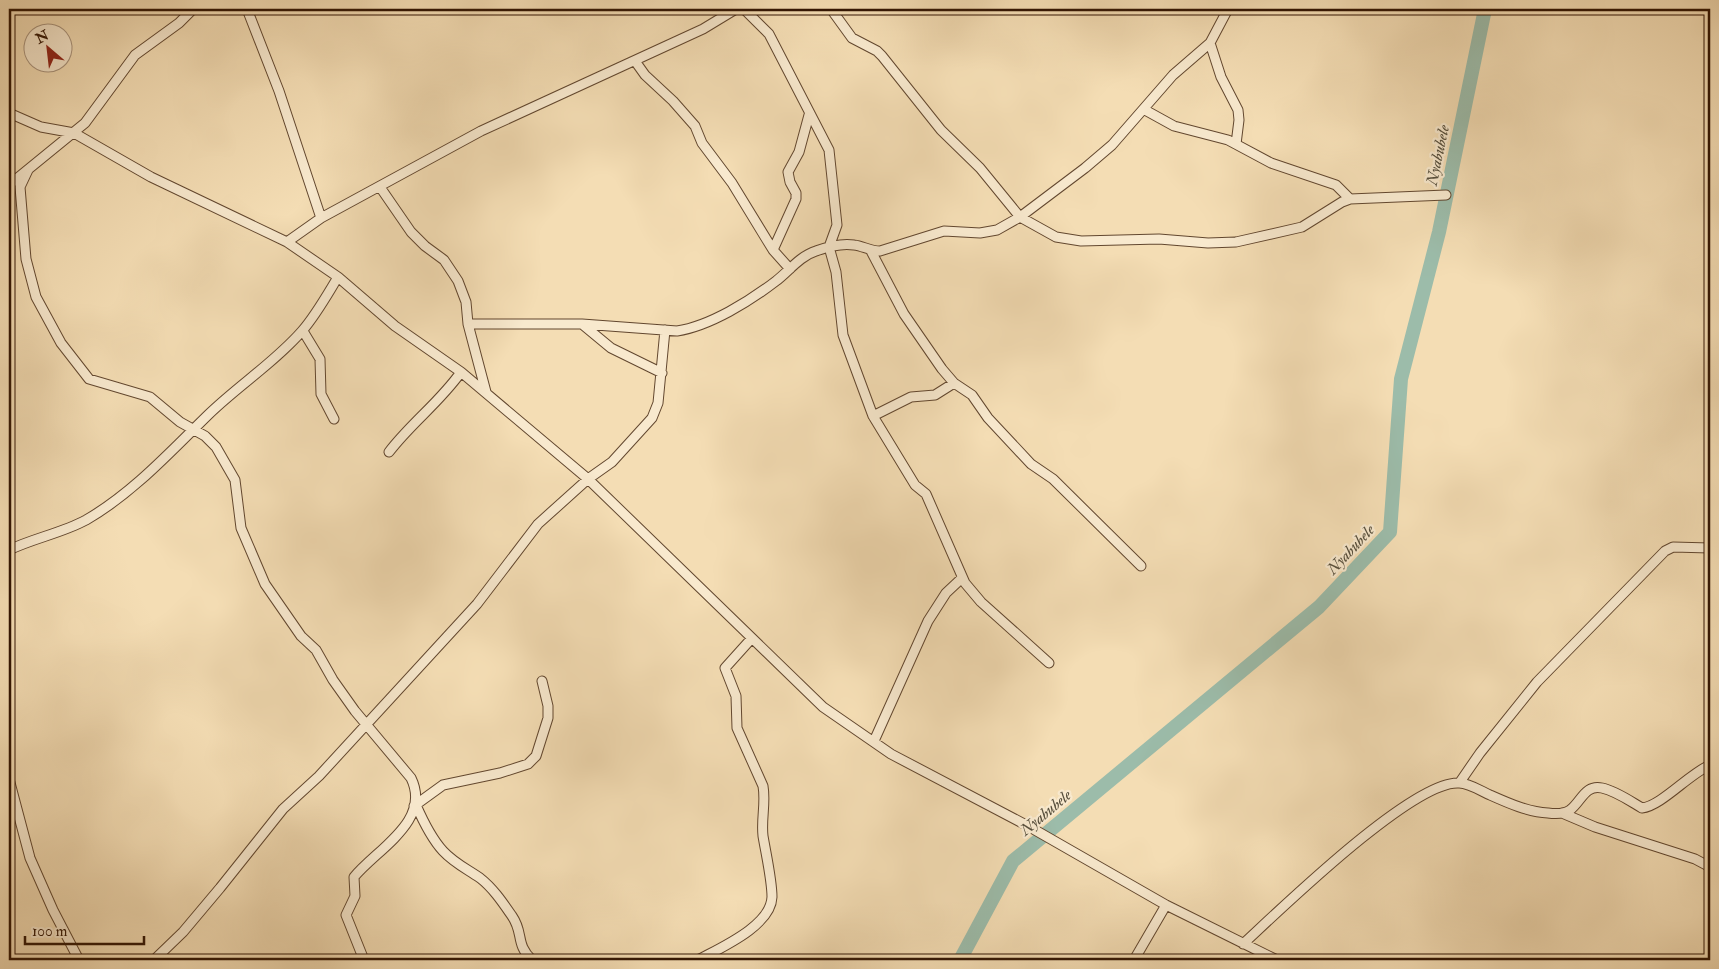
<svg xmlns="http://www.w3.org/2000/svg" width="1719" height="969" viewBox="0 0 1719 969" font-family="'IM FELL Double Pica',serif">
  <style>
    .lines { fill: none; stroke-linecap: round; stroke-linejoin: round }
    .river { stroke: #9cbcaa; stroke-width: 14 }
    .minor-casing { stroke: #62472f; stroke-width: 11 }
    .minor { stroke: #f8e9ce; stroke-width: 9 }
    .labels { text-anchor: middle; stroke-width: 4.5; stroke-linejoin: round; paint-order: stroke }
    .water-label { font-size: 16px; font-style: italic; fill: #574f3d; stroke: #f8e9ce }
  </style>
  <rect width="100%" height="100%" fill="#f4ddb4"/>
  <filter id="stains"><feTurbulence type="fractalNoise" baseFrequency=".004" numOctaves="4"/><feColorMatrix values="0 0 0 0 .2 0 0 0 0 .09 0 0 0 0 .02 0 0 0 .5 -.17"/></filter>
  <radialGradient id="worn" r=".72"><stop offset=".6" stop-color="#630" stop-opacity="0"/><stop offset="1" stop-color="#630" stop-opacity=".3"/></radialGradient>
  <g class="lines">
    <!-- river -->
    <path class="river" d="M960,960L1013,861L1319,607L1390,532L1401,379L1439,232L1485,9"/>
    <defs>
      <path id="minor" d="M247,9L279,91L321,218
        M744,9L769,34L829,150L837,225L829,247L836,272L843,335L873,416L915,485L926,494L965,583L981,602L1049,663
        M831,9L852,38L877,51L882,56L941,130L980,168L1020,217L1056,237L1081,241L1159,239L1208,243L1236,242L1302,227L1342,202L1350,199L1446,195
        M1210,43L1221,77L1238,110L1239,120L1236,144
        M635,61L645,75L673,101L695,126L702,143L732,183L773,250L790,269
        M1145,110L1174,126L1228,140L1271,163L1336,185L1350,199
        M9,113L41,127L74,133L151,177L287,242L338,277L395,326L461,372L588,479L823,707L891,754L1028,826L1166,905L1277,960
        M28,170L20,187L26,259L36,297L61,343L89,379L150,397L180,422L205,436L216,447L235,480L241,528L265,584L301,636L316,650L333,680L355,711L411,778C432,821 377,849 354,877L355,896L346,915L364,960
        M9,185L85,123L135,55L179,23L193,9
        M380,187L411,232L425,246L444,260L458,281L466,302L468,324L486,392
        M287,242L321,218L481,131L703,29L736,9
        M773,250L796,199V193L790,182L788,172L799,152L809,115
        M871,251L904,314L942,369L954,383L972,395L988,418L1031,464L1053,479L1141,566
        M468,324H582L677,331C710,326 750,301 776,281C789,271 800,256 816,251C827,247 842,243 854,245C863,246 870,251 880,251L944,231L980,233L997,230L1020,217L1085,168L1112,145L1173,75L1210,43L1228,9
        M582,324L611,348L662,373
        M303,331L320,359L321,394L334,419
        M873,416L911,397L935,395L954,383
        M389,452C411,423 440,402 461,372
        M9,550C34,538 62,533 86,520C133,493 171,451 209,414C239,385 275,362 302,331C316,315 327,295 338,277
        M874,741L928,621L946,593L962,578
        M9,779L30,858L53,910L79,960
        M1460,782L1480,753L1537,682L1665,551L1673,547L1710,548
        M416,805C423,821 431,838 443,851C454,863 467,869 480,878C493,888 503,903 512,916C524,933 515,944 532,960
        M414,806L443,785L500,773L528,764L536,756L548,718V706L542,681
        M1562,813L1595,827L1695,859L1710,867
        M1243,944C1280,910 1413,780 1459,783C1469,783 1481,791 1490,795C1508,803 1528,812 1548,813C1555,814 1564,814 1570,810C1581,802 1585,784 1602,788C1616,791 1630,801 1642,808C1661,806 1689,774 1710,765
        M154,960L183,932L220,888L283,809L319,776L477,604L538,524L588,479L612,462L652,418L658,403L665,330
        M698,960C720,948 771,926 772,897C772,880 766,854 763,836C761,819 766,803 763,786L737,728L736,696L725,668L752,638
        M1134,960L1166,905"/>
    </defs>
    <!-- minor casing -->
    <use href="#minor" class="minor-casing"/>
    <!-- minor -->
    <use href="#minor" class="minor"/>
  </g>
  <g class="labels">
    <!-- water labels -->
    <g class="water-label">
      <text transform="translate(1437 155) rotate(-78)" y="6">Nyabubele</text>
      <text transform="translate(1350 549) rotate(-47)" y="6">Nyabubele</text>
      <text transform="translate(1045 812) rotate(-40)" y="6">Nyabubele</text>
    </g>
  </g>
  <!-- margin -->
  <rect width="1719" height="969" fill="none" stroke="#f4ddb4" stroke-width="30"/>
  <rect x="10" y="10" width="1699" height="949" fill="none" stroke="#321503" stroke-width="2.5"/>
  <rect x="15" y="15" width="1689" height="939" fill="none" stroke="#321503"/>
  <!-- north arrow -->
  <g transform="translate(48 48) rotate(332)"><circle r="24" fill="#f8e9ce" stroke="#a9947d"/>
  <path d="M0-4L9 19L0 12L-9 19Z" fill="#8f2418"/>
  <text y="-8" font-size="14" font-weight="bold" text-anchor="middle" fill="#321503">N</text>
  </g>
  <!-- scale -->
  <path d="M25 936v8h119v-8" fill="none" stroke="#321503" stroke-width="2.5"/>
  <text x="32" y="936" font-size="15" fill="#321503" stroke="#f8e9ce" stroke-width="4" paint-order="stroke">100 m</text>
  <rect width="100%" height="100%" filter="url(#stains)"/>
  <rect width="100%" height="100%" fill="url(#worn)"/>
</svg>
